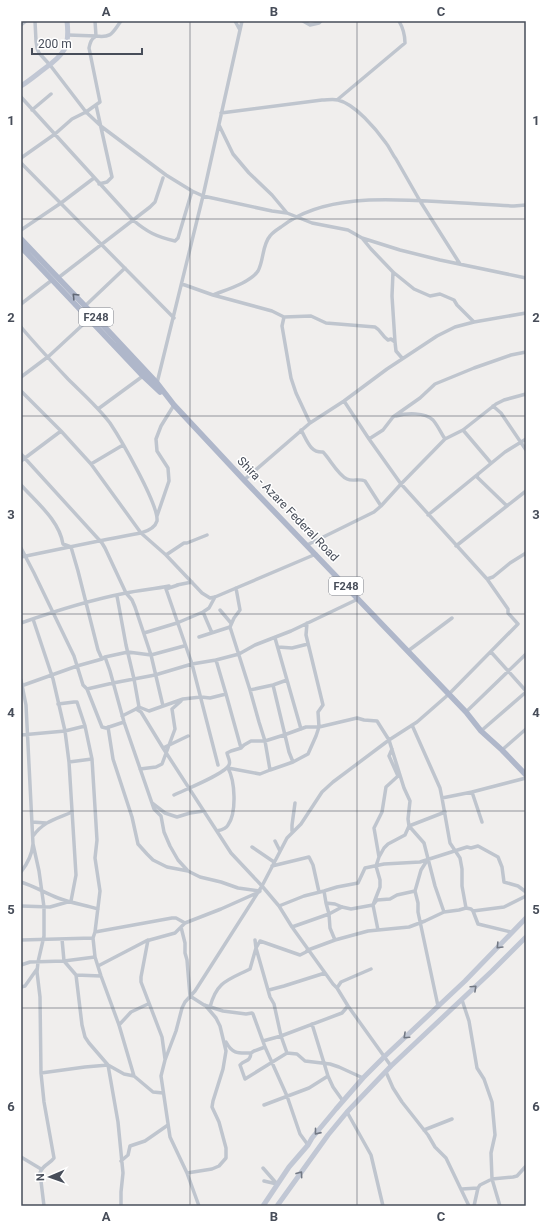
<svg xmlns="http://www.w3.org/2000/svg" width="547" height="1227" viewBox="0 0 547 1227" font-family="Roboto,sans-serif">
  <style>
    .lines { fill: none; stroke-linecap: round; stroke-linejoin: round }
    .street { stroke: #bfc5ce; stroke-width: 3.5 }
    .secondary { stroke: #c1c7d4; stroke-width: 5 }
    .primary { stroke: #afb7ca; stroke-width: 5.5 }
    .oneway { stroke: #616875 }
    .oneway2 { stroke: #727884 }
    .grid { fill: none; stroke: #474d59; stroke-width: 1; stroke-opacity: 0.55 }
    .labels { text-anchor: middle; stroke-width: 3; stroke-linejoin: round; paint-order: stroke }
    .shield { fill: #fff; stroke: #7e828b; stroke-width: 1 }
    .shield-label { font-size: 11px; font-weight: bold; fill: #474d59 }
    .street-label { font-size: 12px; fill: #474d59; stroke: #fff }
    .neatline { fill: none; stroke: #474d59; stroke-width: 1.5 }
    .grid-label { font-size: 13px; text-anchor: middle; font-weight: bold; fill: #474d59 }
  </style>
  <rect width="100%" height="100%" fill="#f0eeed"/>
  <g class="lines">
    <!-- street -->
    <path class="street" d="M35,21L36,41L37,48L39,53L50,65L86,112L102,127L166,175L192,191L203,196L272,211L287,213L312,223L348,230L362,238L371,249L393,272L414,289L430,296L440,294L454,300L457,305L474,322
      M95,21L96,36C112,38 112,33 121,21
      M235,21L240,30
      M303,21L310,25L319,23L321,21
      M21,25L26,21
      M21,97L133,220C147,232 157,237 175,241L178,238L192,191
      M337,100L405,43C405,35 403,28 399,21
      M96,105L112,177L107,182L99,184
      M32,110L51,94
      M221,113L322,100C327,100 333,99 338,100C355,104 376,129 386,143C390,148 392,154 396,159L420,201L460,264
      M219,125L233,154L249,173L272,195L287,213
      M21,158L55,134L72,119L86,112L100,102L89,48C90,43 91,39 96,36L68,35
      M21,163L174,318
      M21,230L61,203L94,178
      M362,238L400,250L440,260L526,278
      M393,272L392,296L395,342L396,351L402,358
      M58,278L150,207L155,202L163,178
      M182,284L213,295L272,311L284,317L282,326L291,378L296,393L310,423
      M213,295C225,290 250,283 258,271C264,260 262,245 270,236C273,232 278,229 281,227C324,193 393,199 444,202C467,203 491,205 514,206L526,205
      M21,304L52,280
      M85,306L125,268
      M284,317L311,316L326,323L375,327C382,331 381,335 388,340L391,339L395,342
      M21,327C36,345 52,362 68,379C82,393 98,407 110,423C120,438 159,505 157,521C155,528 148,531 141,533L91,464L61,431L21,391
      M21,377L49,356L89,319
      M157,383L203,196L242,21
      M344,401L369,439L401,484L487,579L508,609V613L518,624L449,694L417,722L389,740L333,782L322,792L301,824L287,838L262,886L279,906L292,927L333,984L337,988L348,1006L391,1066
      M493,406L501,413L526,450
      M98,409L143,376
      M396,416C406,413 425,412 433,420C438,426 441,433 445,439
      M301,430C307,440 310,453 323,452C330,459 338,475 347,479C353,482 359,478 365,481L381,506
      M463,430L491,463
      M369,439L383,430L393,417L420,398L435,384L474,368L511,355L526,352
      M21,454L102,543L105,548L126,593L132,600L135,607L151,655L163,706
      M21,461L61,431
      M91,464L123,445
      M478,474L477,477L507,506
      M244,480L310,423L344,401L387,369L437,336L455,327L474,322L526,313
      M21,485C37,503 59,520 63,544L71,547L78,571L98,650L102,659
      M428,515L505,452L526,439
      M157,516L169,481L168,468L157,451L156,439L161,426L174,405
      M307,545L374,512L381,506L401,484L445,439L463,430L496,404L504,400L526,394
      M456,546L526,491
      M21,548L34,573L74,656L83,685L87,689L102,727L106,728L124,722
      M166,555L184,543H187L207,535
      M21,557C61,549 101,540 141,533L166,555L202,593L210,598L215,597L316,554
      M487,579L493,577L510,563L526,553
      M177,585L192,582
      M178,585L166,589L192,664L218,765
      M236,588L240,610L234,618L230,627L250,690L259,722L265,741L270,770L293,762L308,754L316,736L319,727L318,712L323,705L306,635L307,623
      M117,596L126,645L134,679L139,707
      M220,610L231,623
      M203,612L212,633
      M21,623C55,611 90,600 126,593C140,590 155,589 169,586
      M144,633L177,623L203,612L209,608L215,597
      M199,637L230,627
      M275,638L301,729
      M278,647L292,648L308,644
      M408,651L452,618
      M491,652L526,691
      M105,657L110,671L124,722L154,809L161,816L164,832L170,846L178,860L188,871
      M216,660L226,694
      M21,680L26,705L33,844C32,855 28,863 21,872
      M273,685L289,752L293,762
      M21,686L77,666L102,659L105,657L128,652L151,655L184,646
      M87,689L113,683L155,675L192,664L216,660L239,654L255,645L291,631L358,599
      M250,690L273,685L287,680
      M58,704L74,702H77L85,726L92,759L97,840L95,858L100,891L95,932L93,938L95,957L101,976L119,1025L134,1076L153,1092L163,1093
      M136,709L139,707L149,711L183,699L201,697L210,698L226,694L241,748
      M466,712L526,654
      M122,716L136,709L141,712L163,748L231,853L262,886L195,991L185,1002L182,1008L176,1031L165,1060L161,1076L170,1137L187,1173L199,1206
      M412,725L440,788L442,798L450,843L460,858L462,869V886L466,908
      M108,727L113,759L132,817L138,844L147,854L153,860L167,867L188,871L200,877L221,882L238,888L260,891
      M481,731L526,692
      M21,735L65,731L85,726
      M163,748L188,736
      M502,750L526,729
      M69,762L92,759
      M228,768L260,774L270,770
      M140,769L156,767L162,764L175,729L172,709L181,701
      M472,792L482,822
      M174,795C184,790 225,774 229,765C231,761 228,758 227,753L231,751L241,748L244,745L251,741H265L284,735L306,727H319L357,718L364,720L377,721L389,740L404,788L410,801L408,819L409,826L424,843L435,886L444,912
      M442,798L472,792L526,778
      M152,803L165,813L177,817L190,813L204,811
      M32,822L46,823
      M217,831C221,830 226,829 228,825C237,812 235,781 228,768
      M292,831V825L295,803
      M33,836C44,821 56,819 72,812
      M275,841L280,851
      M33,844L39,871L44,907V936L38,962L37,972L40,997L41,1073L44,1102L54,1158C50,1164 42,1165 40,1173L44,1206
      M252,847L274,862
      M379,857L374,828L382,812L386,787L398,776L389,756L392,749
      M272,866L309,857L313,865L319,892
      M21,882C34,886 45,893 58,898C71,903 85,905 98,909
      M324,891L326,903L335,904L342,907L351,909L373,905L377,900L390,899L397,895L415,891L421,870L428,859
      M415,891L418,903V912L438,1006
      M21,906L50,907L71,901L76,875L69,762L65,731L53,679L33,619
      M279,906L304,896L324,891L337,887L358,883L365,868L384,864L420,862L467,847L471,848L478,846L498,857L502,867L504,882L518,886L526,892
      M473,911L504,907L526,896
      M181,927L185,943V953L187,960L190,996L204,1005L223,1011L246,1014L252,1013L253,1014L265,1047L287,1096L300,1134L308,1145
      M292,927L329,914L326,903
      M378,930L373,905L380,887V880L376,866L379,857L384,848L388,844L405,835L409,826L445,812
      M95,932L172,918H176L185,923
      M62,939L64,961L76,975L82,1025L85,1037L89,1043L108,1065L118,1122L123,1173L121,1192V1206
      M21,940L93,938
      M148,940L141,977V982L162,1037L165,1059
      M255,940L256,948L270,997L274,1004L281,1036L342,1013L348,1006
      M335,940L368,931L409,927L425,921L444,912L459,910L466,908L471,909L473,911L478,924L511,932
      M308,950L335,940L330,928L329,914L342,907
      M21,965L30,962L64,961L95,957
      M98,966L146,941L175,933L185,923L221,909L259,892
      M76,975L101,976
      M21,987L25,986L37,969
      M337,988L341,982L371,969
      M269,990L284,986L325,973
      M462,1000L469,1021L477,1068L484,1079L492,1102L495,1135L491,1153L492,1179L500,1206
      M210,1007C217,981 228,980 250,969L256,948L260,941L300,955L306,952L308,949
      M312,1024L328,1076L333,1087L343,1101
      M119,1025L131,1012L148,1004
      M263,1041L281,1036L287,1053
      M226,1042C233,1055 239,1053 251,1053L254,1051L265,1047
      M251,1053C250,1063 245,1059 240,1065L245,1079L287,1053L297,1054L305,1061L330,1064L339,1067L363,1078
      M386,1072L393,1088L402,1102L428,1135L435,1147L446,1158L469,1206
      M41,1073L85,1067L108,1065L124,1074L134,1076
      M264,1105L309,1088L328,1076
      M347,1112L371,1155L383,1206
      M424,1130L452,1119
      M21,1157L41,1169
      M121,1161L128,1155L130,1146L145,1141L168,1125
      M263,1168L277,1184L264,1181
      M187,1173L212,1169L219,1166L226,1158V1148L219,1122L212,1107L213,1101L223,1069L226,1051L220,1026L216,1018L205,1005
      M462,1189L478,1188
      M474,1206L478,1188L480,1185L492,1179L513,1177L517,1176L526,1166"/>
    <!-- secondary -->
    <path class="secondary" d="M21,86C29,81 36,75 44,69C65,54 70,47 67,21
      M263,1206L289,1167L308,1145L312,1138L336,1109L363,1078L384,1057L465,981L526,918
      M277,1206L328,1135L347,1112L391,1066L492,971L526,937"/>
    <!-- primary -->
    <path class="primary" d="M21,239L85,306L157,383L174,405L244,480L466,712L481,731L502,750L526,775
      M21,247L143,376L160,392"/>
  </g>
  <!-- one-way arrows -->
  <defs><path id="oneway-chevron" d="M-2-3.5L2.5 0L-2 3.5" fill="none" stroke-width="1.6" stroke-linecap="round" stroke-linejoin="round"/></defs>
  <use class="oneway" href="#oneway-chevron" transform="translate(75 296) rotate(-134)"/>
  <g class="oneway2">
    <use href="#oneway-chevron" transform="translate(499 946) rotate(134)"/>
    <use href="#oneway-chevron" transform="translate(474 988) rotate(-43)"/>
    <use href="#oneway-chevron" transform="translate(406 1036) rotate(137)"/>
    <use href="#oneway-chevron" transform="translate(317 1132) rotate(129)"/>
    <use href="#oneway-chevron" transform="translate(300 1174) rotate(-54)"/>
  </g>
  <!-- grid -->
  <path class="grid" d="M190,21V1206M357,21V1206M21,219H526M21,416H526M21,614H526M21,811H526M21,1008H526"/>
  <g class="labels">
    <!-- shield labels -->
    <g class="shield">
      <rect x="79" y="308" width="34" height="18" rx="3"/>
      <rect x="329" y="577" width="34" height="18" rx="3"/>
    </g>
    <g class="shield-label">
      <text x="96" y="321">F248</text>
      <text x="346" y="590">F248</text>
    </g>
    <!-- street labels -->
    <g class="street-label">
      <text transform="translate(288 509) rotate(46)" y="4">Shira - Azare Federal Road</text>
    </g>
  </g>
  <!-- border -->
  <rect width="547" height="1227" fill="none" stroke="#ffffff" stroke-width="44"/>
  <!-- north arrow -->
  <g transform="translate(50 1177) rotate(268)" stroke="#ffffff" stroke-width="3" paint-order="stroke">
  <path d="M0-3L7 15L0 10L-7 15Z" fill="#474d59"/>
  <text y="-6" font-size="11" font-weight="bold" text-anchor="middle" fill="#474d59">N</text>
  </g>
  <!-- scale -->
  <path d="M32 48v6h110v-6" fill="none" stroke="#474d59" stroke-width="2"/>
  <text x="38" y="48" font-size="12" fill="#474d59" stroke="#ffffff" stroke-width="3" paint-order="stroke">200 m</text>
  <rect x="22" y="22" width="503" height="1183" class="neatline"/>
  <g class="grid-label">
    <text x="106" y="16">A</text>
    <text x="274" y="16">B</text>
    <text x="441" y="16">C</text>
    <text x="11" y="125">1</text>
    <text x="536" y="125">1</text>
    <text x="11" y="322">2</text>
    <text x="536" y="322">2</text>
    <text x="11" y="519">3</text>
    <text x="536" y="519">3</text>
    <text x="11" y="717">4</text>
    <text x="536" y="717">4</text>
    <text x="11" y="914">5</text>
    <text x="536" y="914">5</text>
    <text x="11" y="1111">6</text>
    <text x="536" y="1111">6</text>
    <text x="106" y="1221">A</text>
    <text x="274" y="1221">B</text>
    <text x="441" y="1221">C</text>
  </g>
</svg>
